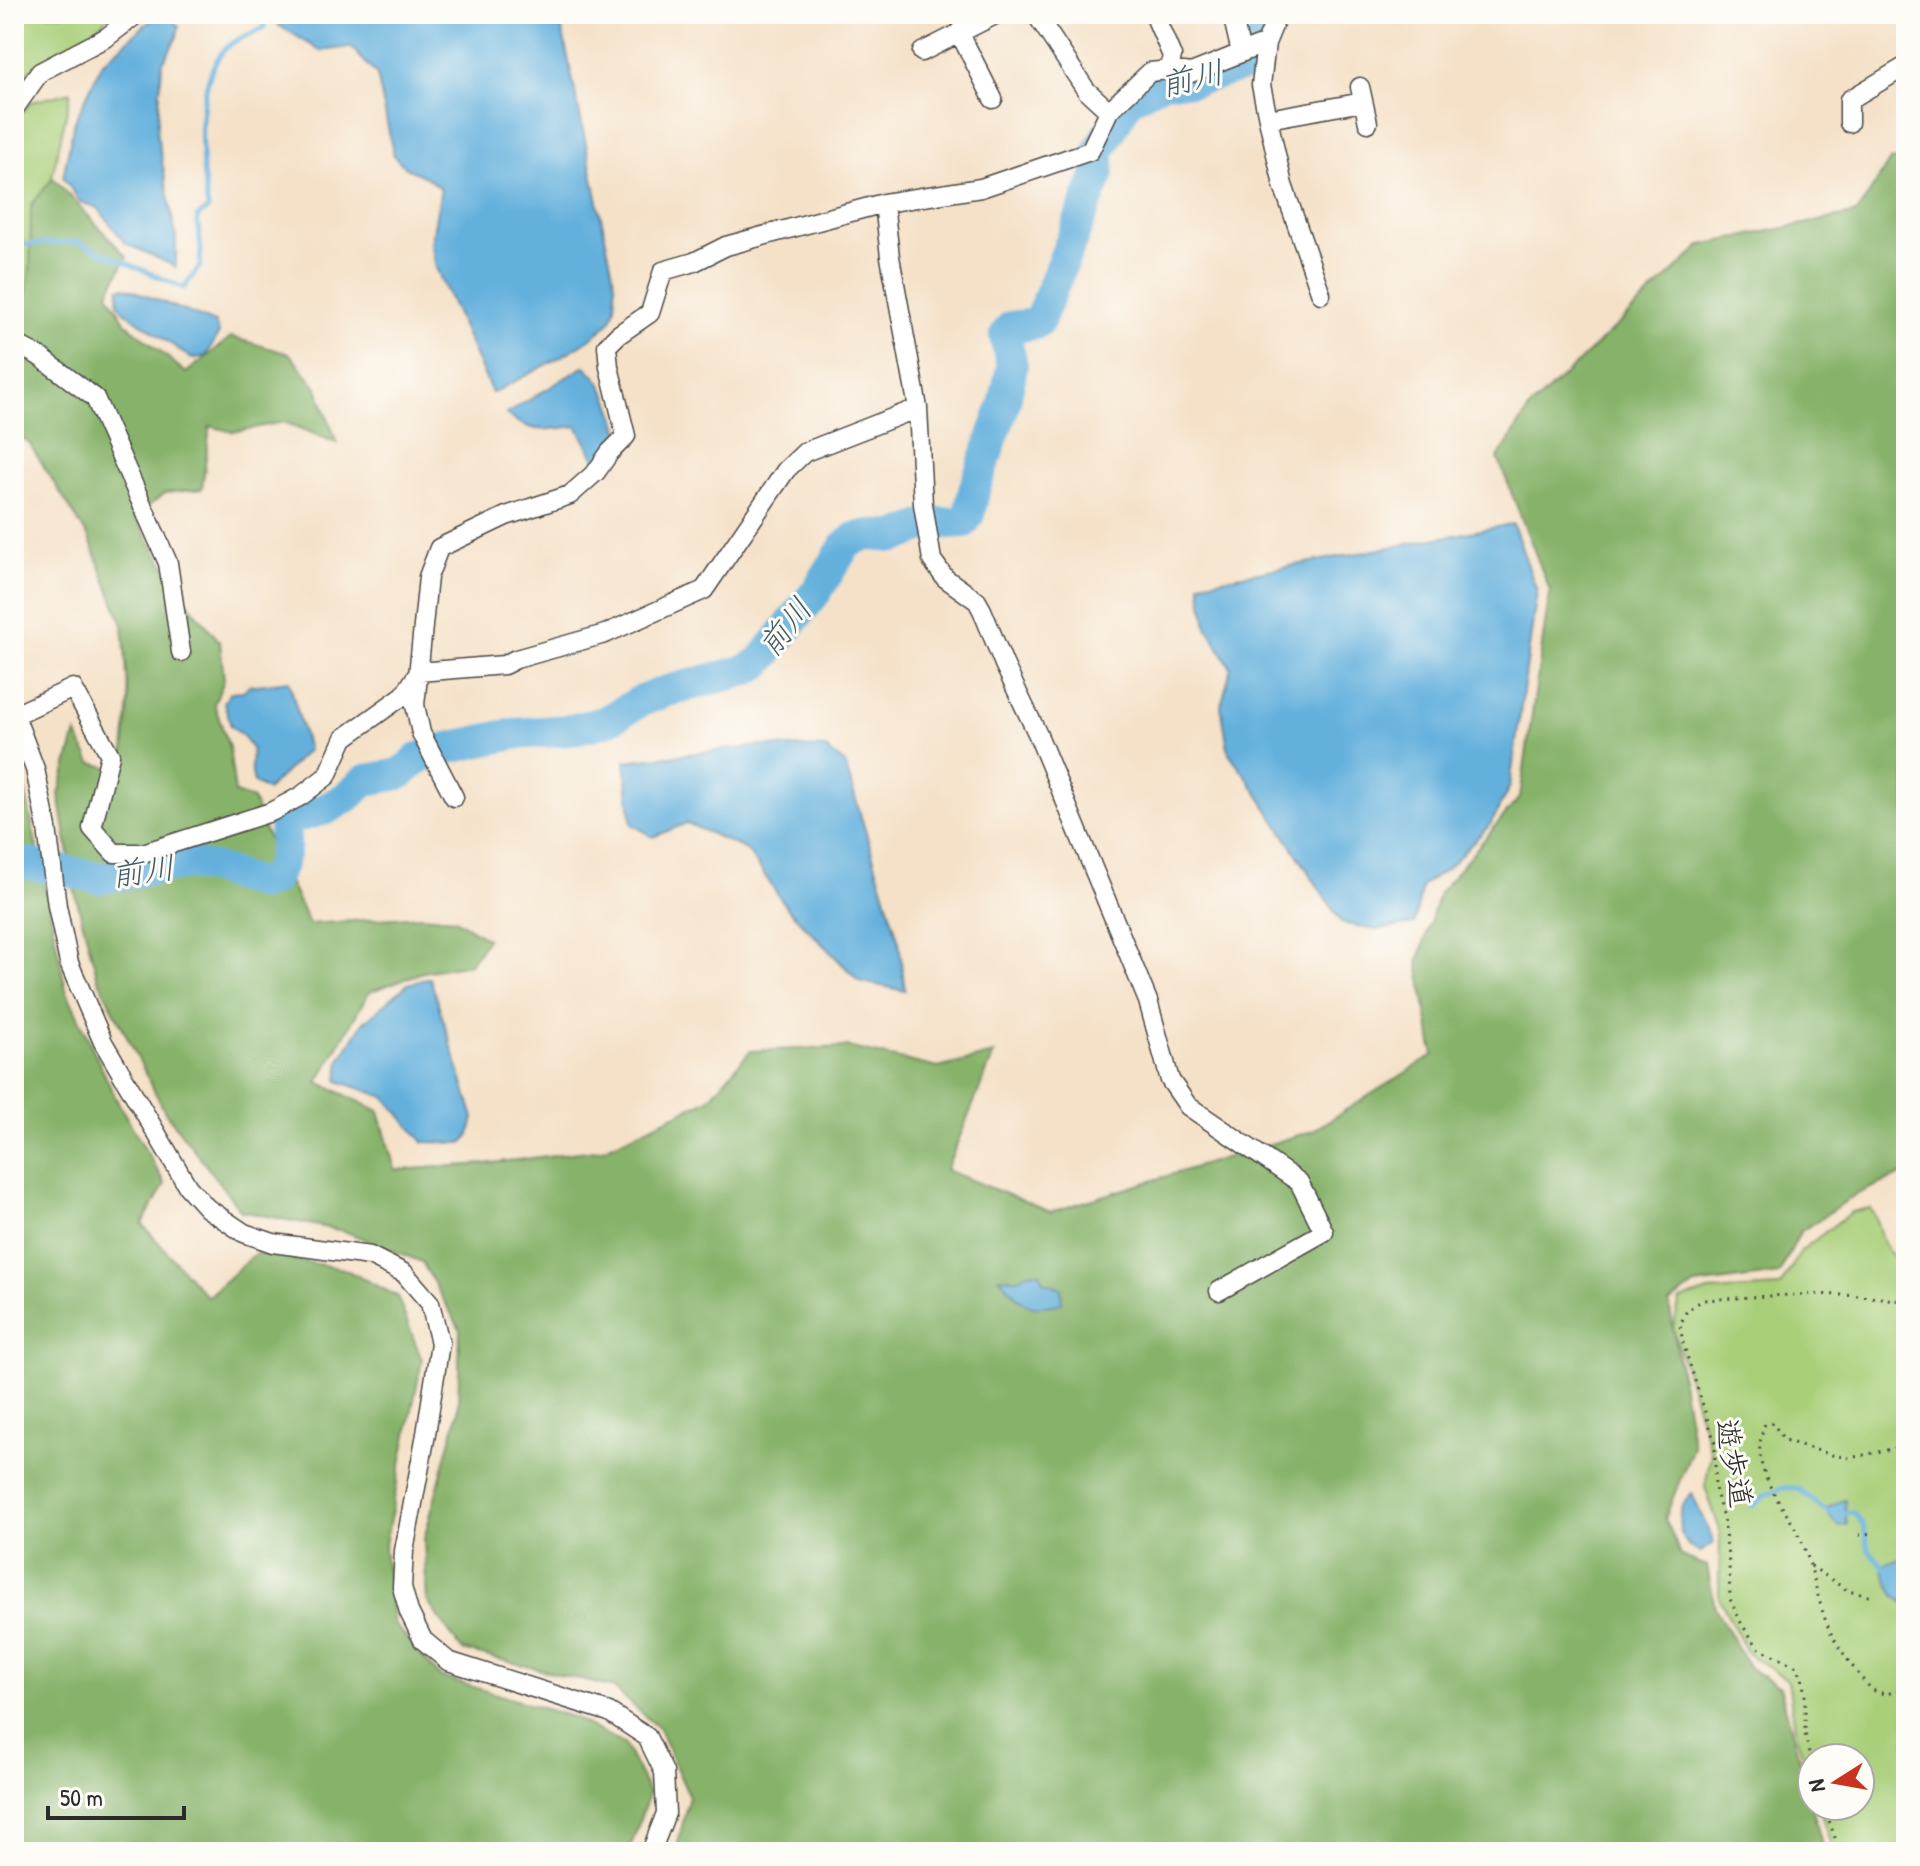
<svg xmlns="http://www.w3.org/2000/svg" width="1920" height="1866" viewBox="0 0 1920 1866" font-family="'Patrick Hand','Klee One',sans-serif">
  <style>
    .green { fill: #a9cf79; stroke: #6a7d52; stroke-width: 2 }
    .forest { fill: #86b269; stroke: #586e4a; stroke-width: 2 }
    .water { fill: #64b0dd; stroke: #486e84; stroke-width: 2 }
    .lines { fill: none; stroke-linecap: round; stroke-linejoin: round }
    .stream { stroke: #64b0dd; stroke-width: 5 }
    .river { stroke: #64b0dd; stroke-width: 32 }
    .minor-casing { stroke: #494643; stroke-width: 21 }
    .path { stroke: #494643; stroke-width: 3; stroke-dasharray: 2 6; stroke-linecap: butt }
    .minor { stroke: #fff; stroke-width: 18 }
    .labels { text-anchor: middle; stroke-width: 6; stroke-linejoin: round; paint-order: stroke }
    .street-label { font-size: 30px; fill: #2b2b2b; stroke: #fdfcf7 }
    .water-label { font-size: 32px; font-style: italic; fill: #3f5a69; stroke: #fdfcf7 }
  </style>
  <rect width="100%" height="100%" fill="#fdfcf7"/>
  <filter id="ink" filterUnits="userSpaceOnUse"><feTurbulence type="fractalNoise" baseFrequency=".0125" numOctaves="2"/><feDisplacementMap in="SourceGraphic" scale="16" xChannelSelector="R" yChannelSelector="G"/><feConvolveMatrix kernelMatrix="1 2 1 2 8 2 1 2 1" color-interpolation-filters="sRGB"/></filter>
  <filter id="wash" filterUnits="userSpaceOnUse"><feTurbulence type="fractalNoise" baseFrequency=".006" numOctaves="4" result="noise"/><feDisplacementMap in="SourceGraphic" scale="32" xChannelSelector="R" yChannelSelector="G"/><feGaussianBlur stdDeviation="1.8" result="paint"/><feColorMatrix in="noise" values="0 0 0 0 0 0 0 0 0 0 0 0 0 0 0 0 0 1.4 0 .05"/><feComposite in="paint" operator="in"/></filter>
  <g filter="url(#wash)">
    <rect width="100%" height="100%" fill="#f5e1c8"/>
    <!-- green -->
    <path class="green" d="M14,14H111L99,26L14,80Z
      M71,92L20,321L14,319V125L31,102Z
      M1870,1208C1886,1232 1872,1246 1906,1264V1852H1833L1819,1806H1860V1758H1812V1785L1796,1735L1788,1680L1748,1654L1719,1598L1720,1530L1705,1487L1711,1453L1673,1328L1680,1300L1709,1291L1780,1287L1801,1251L1851,1212Z"/>
    <!-- forest -->
    <path class="forest" d="M1906,158V1173L1857,1194L1800,1232L1779,1274L1695,1285L1669,1303L1693,1447L1665,1518L1681,1556L1707,1566L1715,1608L1749,1668L1780,1687L1824,1852H676L689,1796L659,1729L614,1688L462,1650L427,1601L424,1539L458,1412L460,1329L422,1262L344,1231L241,1211L165,1112L98,979L76,897L59,794L76,733L91,763L122,771L129,701L123,625L89,538L29,443L14,432V352H16L30,271L31,205L53,178L127,257L108,293L126,323L186,373L231,337L290,354L317,388L337,443L284,422L233,432L210,426L202,489L165,493L135,517L185,599L220,642L224,680L214,704L229,747L235,793L253,799L265,831L309,924L422,916L455,919L487,939L470,964L423,972L369,992L318,1082L379,1111L395,1170L484,1164L603,1149L709,1099L750,1051L848,1047L938,1068L994,1054L946,1170L1051,1212L1312,1131L1434,1055L1418,963L1439,893L1520,797L1550,591L1498,458L1530,408L1702,245L1857,213L1890,160Z
      M14,748L18,756L66,990L115,1097L165,1184L142,1224L207,1297L256,1253L344,1269L397,1296L422,1360L384,1549L394,1624L440,1677L572,1717L624,1744L649,1793L632,1843L618,1852H14Z"/>
    <!-- water -->
    <path class="water" d="M277,14H559L615,284C615,296 617,311 610,321C594,343 519,379 492,393L436,268L431,243L441,189L428,178L406,168L394,156L377,75L351,47L321,51L278,25Z
      M168,16L179,26L177,37L162,64L157,134L176,238V267L125,243L98,208L80,202L63,177L74,123L102,63L152,19Z
      M125,287L215,323L219,333L206,356L192,359L123,310L118,303L119,288Z
      M585,366C608,385 613,412 622,438L599,466L577,426C546,430 532,435 506,414Z
      M1513,524L1537,591L1510,786L1490,825L1449,867L1422,886L1414,924L1376,930L1342,923L1246,776L1229,753L1221,706L1231,668L1207,627L1200,583Z
      M289,681L308,750L267,790L254,783L251,767L252,749L243,736L231,726L224,702L231,692L243,691L249,686Z
      M761,746L825,748L845,764L899,942L905,991L859,981L788,909L747,850L687,823L653,837L632,824L625,761Z
      M430,978L474,1118L470,1135L462,1143L423,1142L385,1097L338,1081L340,1060L362,1024L408,984Z
      M1040,1272L1044,1282L1061,1288L1062,1303C1023,1312 1024,1303 999,1277L1017,1279L1027,1273Z
      M1692,1494L1714,1543L1700,1552C1696,1550 1691,1548 1688,1545C1675,1529 1677,1506 1692,1494Z
      M1845,1499L1847,1525L1839,1526L1828,1515V1508Z
      M1901,1559H1906V1604L1895,1596L1883,1571L1885,1564Z"/>
    <g class="lines">
      <!-- stream -->
      <path class="stream" d="M14,245L79,242L184,288L200,266L201,249L197,217L208,209C201,167 194,91 220,55C230,41 247,35 263,29L268,14
        M1752,1506L1766,1495L1782,1488H1797L1828,1512L1854,1513L1863,1525L1868,1549L1884,1567"/>
      <!-- river -->
      <path class="river" d="M14,861L100,878L188,864L213,868L261,884L273,880C279,869 284,860 285,847C286,836 282,829 288,819L326,809L347,797L366,780L400,774L418,759L435,751L513,734L570,730L604,722L641,701L667,691L747,670L760,662L816,592L845,546L855,538L870,535L895,537L928,524L964,522L969,514L975,487L1004,405L1010,377L1012,366L1005,336L1011,327L1035,324L1039,321L1099,172V151L1128,100L1164,80L1194,81L1247,65L1251,41L1246,26L1250,14"/>
    </g>
  </g>
  <g filter="url(#ink)">
    <g class="lines">
      <defs>
        <path id="minor" d="M1036,14L1086,90L1109,111L1150,72L1169,70L1191,73L1266,43L1278,14
          M1154,14L1172,56L1169,70
          M1232,14L1241,53
          M959,32L993,99
          M1266,43L1261,85L1268,119L1283,185L1321,294
          M922,52L997,14
          M1360,87L1368,123
          M14,109L40,72L107,37L137,14
          M1109,111L1090,151L981,188L884,203L890,257L918,408L923,504L932,560L945,578L977,601L982,610L1004,664L1038,735L1148,1001L1170,1080L1188,1106L1299,1182L1324,1232L1219,1291
          M1268,119L1363,102
          M1849,123V100L1906,66
          M14,343L39,356L95,398L168,563L181,652
          M14,713L35,769L47,828L57,906L69,963L103,1042L188,1187L207,1208L244,1233L273,1243L370,1256L404,1273L430,1303L440,1343L426,1434L404,1551L402,1587L409,1612L423,1640L448,1661L609,1712L647,1737L664,1772L666,1813L651,1852
          M15,715L73,688L110,755L92,828L114,853H143L271,812L301,796L327,776L344,738L404,695L419,672L504,665L516,659L605,634L704,590L786,470L805,452L918,408
          M454,797L421,733L415,705L428,577L439,548L506,516L570,495L596,472L610,452L626,436L609,367L607,346L618,335L650,313L663,271L694,262L726,246L884,203"/>
      </defs>
      <!-- minor casing -->
      <use href="#minor" class="minor-casing"/>
      <!-- path -->
      <path class="path" d="M1906,1410L1900,1417L1896,1448L1906,1457
        M1896,1448L1850,1458L1832,1455L1784,1440L1773,1423L1765,1424C1745,1473 1788,1505 1804,1547C1815,1575 1818,1608 1832,1635C1839,1647 1865,1688 1877,1692C1887,1696 1899,1691 1906,1686
        M1859,1535L1871,1533
        M1811,1566L1848,1591L1869,1596
        M1812,1768L1805,1733V1696L1802,1676L1795,1666L1759,1648L1742,1625L1730,1599L1729,1564L1723,1518L1715,1488V1443L1683,1343L1680,1325L1687,1310L1703,1300C1775,1296 1834,1289 1906,1302
        M1824,1806L1840,1852"/>
      <!-- minor -->
      <use href="#minor" class="minor"/>
    </g>
  </g>
  <g class="labels">
    <!-- street labels -->
    <g class="street-label">
      <text transform="translate(1734 1463) rotate(80)" y="10">遊歩道</text>
    </g>
    <!-- water labels -->
    <g class="water-label">
      <text transform="translate(1192 78) rotate(-13)" y="11">前川</text>
      <text transform="translate(785 627) rotate(-51)" y="11">前川</text>
      <text transform="translate(143 871) rotate(-8)" y="11">前川</text>
    </g>
  </g>
  <!-- margin -->
  <rect width="1920" height="1866" fill="none" stroke="#fdfcf7" stroke-width="48"/>
  <!-- north arrow -->
  <g transform="translate(1836 1782) rotate(259)"><circle r="38" fill="#fdfcf7" stroke="#a9a8a5" stroke-width="2"/>
  <path d="M0-6L14 30L0 20L-14 30Z" fill="#c8321e"/>
  <text y="-12" font-size="22" font-weight="bold" text-anchor="middle" fill="#2b2b2b">N</text>
  </g>
  <!-- scale -->
  <path d="M48 1806v12h136v-12" fill="none" stroke="#2b2b2b" stroke-width="4"/>
  <text x="60" y="1806" font-size="24" fill="#2b2b2b" stroke="#fdfcf7" stroke-width="6" paint-order="stroke">50 m</text>
</svg>
